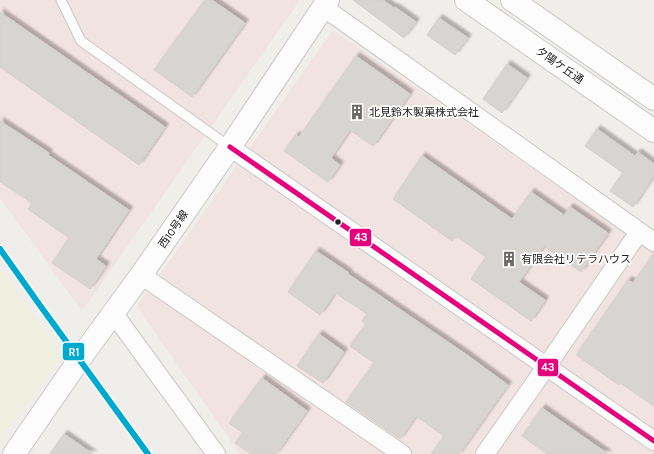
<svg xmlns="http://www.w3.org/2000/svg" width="654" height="454" viewBox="0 0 654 454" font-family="Karla,'Noto Sans JP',sans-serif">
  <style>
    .commercial { fill: #f1e3e1 }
    .farmland { fill: #efefdf }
    .building { fill: #d7d4d2; stroke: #d3d0cc; filter: url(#shadow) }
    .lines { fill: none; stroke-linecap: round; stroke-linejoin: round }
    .service-casing { stroke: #c9c8c7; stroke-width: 11 }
    .minor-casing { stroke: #c9c8c7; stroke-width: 20 }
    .tertiary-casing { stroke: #c9c8c7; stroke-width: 24 }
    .service { stroke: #fdfcfc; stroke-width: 9 }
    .minor { stroke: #fdfcfc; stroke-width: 18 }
    .tertiary { stroke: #fdfcfc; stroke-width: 22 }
    .bus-1-casing { stroke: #fff; stroke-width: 8 }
    .bus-1 { stroke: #e5007d; stroke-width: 5 }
    .rail-1-casing { stroke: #fff; stroke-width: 9 }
    .rail-1 { stroke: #00a9ce; stroke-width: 6 }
    .bus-dot { fill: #222; stroke: #fff; stroke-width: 1.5 }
    .labels { text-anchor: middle; stroke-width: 3.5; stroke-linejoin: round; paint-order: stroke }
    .street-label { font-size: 11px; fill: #222; stroke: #fff }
    .poi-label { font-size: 11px; fill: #222; stroke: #fff; text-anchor: start }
    .line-badge { stroke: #fff; stroke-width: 1.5 }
    .badge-label { font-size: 11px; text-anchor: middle; font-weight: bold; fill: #fff }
  </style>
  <defs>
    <filter id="shadow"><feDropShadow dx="3.5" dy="-3.5" stdDeviation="1" flood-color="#0004"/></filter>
  </defs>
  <rect width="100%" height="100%" fill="#f0eeeb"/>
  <!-- commercial -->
  <path class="commercial" d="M0,0H300L82,311L0,198Z
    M333,30L654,253V454H240L137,307Z"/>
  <!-- farmland -->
  <path class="farmland" d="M0,268L62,355L0,439Z"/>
  <!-- building -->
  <path class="building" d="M205,0H212L245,23L192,97L154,70Z
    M353,0H383L394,8L395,7L416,22L404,38Z
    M0,12L165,127L139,165L0,67Z
    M439,18L468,38L455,55L427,35Z
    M356,56L410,94L373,146L350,130L331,158L340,165L328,182L284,151L296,135L299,137Z
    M507,64L527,78L502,113L483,99Z
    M0,121L49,153L48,155L129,210L96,259L106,266L90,289L52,263L69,238L28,209L32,203L0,182Z
    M597,129L635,156L638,152L654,164V176L633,207L610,191L623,173L585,146Z
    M422,156L512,219L531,192L564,215L570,207L608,233L581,272L544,246L519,282L545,300L531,321L471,279L486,257L456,236L452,241L393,199Z
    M316,251L349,273L348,274L467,355L508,385L459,454H431L444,436L416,416L400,439L346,402L374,363L350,346L366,324L362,321L367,314L335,293L320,315L288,292Z
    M654,253V406L620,383L619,385L576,355L628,280L633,283Z
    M319,334L344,352L323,383L297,366Z
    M262,378L307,411L276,454H251L235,443L243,433L229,423Z
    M542,408L608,454H547L522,436Z
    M64,434L93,454H50Z"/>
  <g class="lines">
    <defs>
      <path id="service" d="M61,0L81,41L230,147"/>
      <path id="minor" d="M323,7L654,242
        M230,147L654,441
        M141,275L402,454
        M114,314L216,454
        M485,454L546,367L639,232"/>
      <path id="tertiary" d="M466,0L654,131
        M512,0L654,99
        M14,454L79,360L141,275L230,147L328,0"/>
    </defs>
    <!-- service casing -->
    <use href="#service" class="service-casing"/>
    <!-- minor casing -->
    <use href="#minor" class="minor-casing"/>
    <!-- tertiary casing -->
    <use href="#tertiary" class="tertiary-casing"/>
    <!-- service -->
    <use href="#service" class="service"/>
    <!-- minor -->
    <use href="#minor" class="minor"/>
    <!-- tertiary -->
    <use href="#tertiary" class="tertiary"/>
    <defs>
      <path id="bus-1" d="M230,147L654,441"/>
    </defs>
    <!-- bus-1 casing -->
    <use href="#bus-1" class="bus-1-casing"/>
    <!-- bus-1 -->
    <use href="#bus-1" class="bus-1"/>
    <defs>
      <path id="rail-1" d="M0,249L39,304L148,454"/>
    </defs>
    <!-- rail-1 casing -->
    <use href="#rail-1" class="rail-1-casing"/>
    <!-- rail-1 -->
    <use href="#rail-1" class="rail-1"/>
  </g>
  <!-- icons -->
  <defs>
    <symbol id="building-bare" viewBox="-9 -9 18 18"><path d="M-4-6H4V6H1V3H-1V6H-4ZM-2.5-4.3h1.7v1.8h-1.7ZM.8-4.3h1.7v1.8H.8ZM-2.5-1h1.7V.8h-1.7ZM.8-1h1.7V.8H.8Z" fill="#6a6968" stroke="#fff" stroke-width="2.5" paint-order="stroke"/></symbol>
  </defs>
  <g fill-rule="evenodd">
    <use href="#building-bare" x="346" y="101" width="22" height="22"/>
    <use href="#building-bare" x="498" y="248" width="22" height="22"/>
  </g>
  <!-- markers -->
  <circle class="bus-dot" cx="338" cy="222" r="3.5"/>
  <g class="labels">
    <!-- street labels -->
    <g class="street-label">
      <text transform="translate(560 65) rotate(35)" y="4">夕陽ケ丘通</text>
      <text transform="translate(173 229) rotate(-55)" y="4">西10号線</text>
    </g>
    <!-- poi labels -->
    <g class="poi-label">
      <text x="369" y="116">北見鈴木製菓株式会社</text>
      <text x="521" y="263">有限会社リテラハウス</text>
    </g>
  </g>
  <g class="line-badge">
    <rect x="349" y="228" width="23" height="19" rx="4" fill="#e5007d"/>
    <rect x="62" y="342" width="23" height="19" rx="4" fill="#00a9ce"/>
    <rect x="537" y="358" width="22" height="19" rx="4" fill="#e5007d"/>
  </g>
  <g class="badge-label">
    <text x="361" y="241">43</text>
    <text x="74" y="356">R1</text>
    <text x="548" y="371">43</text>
  </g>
</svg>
